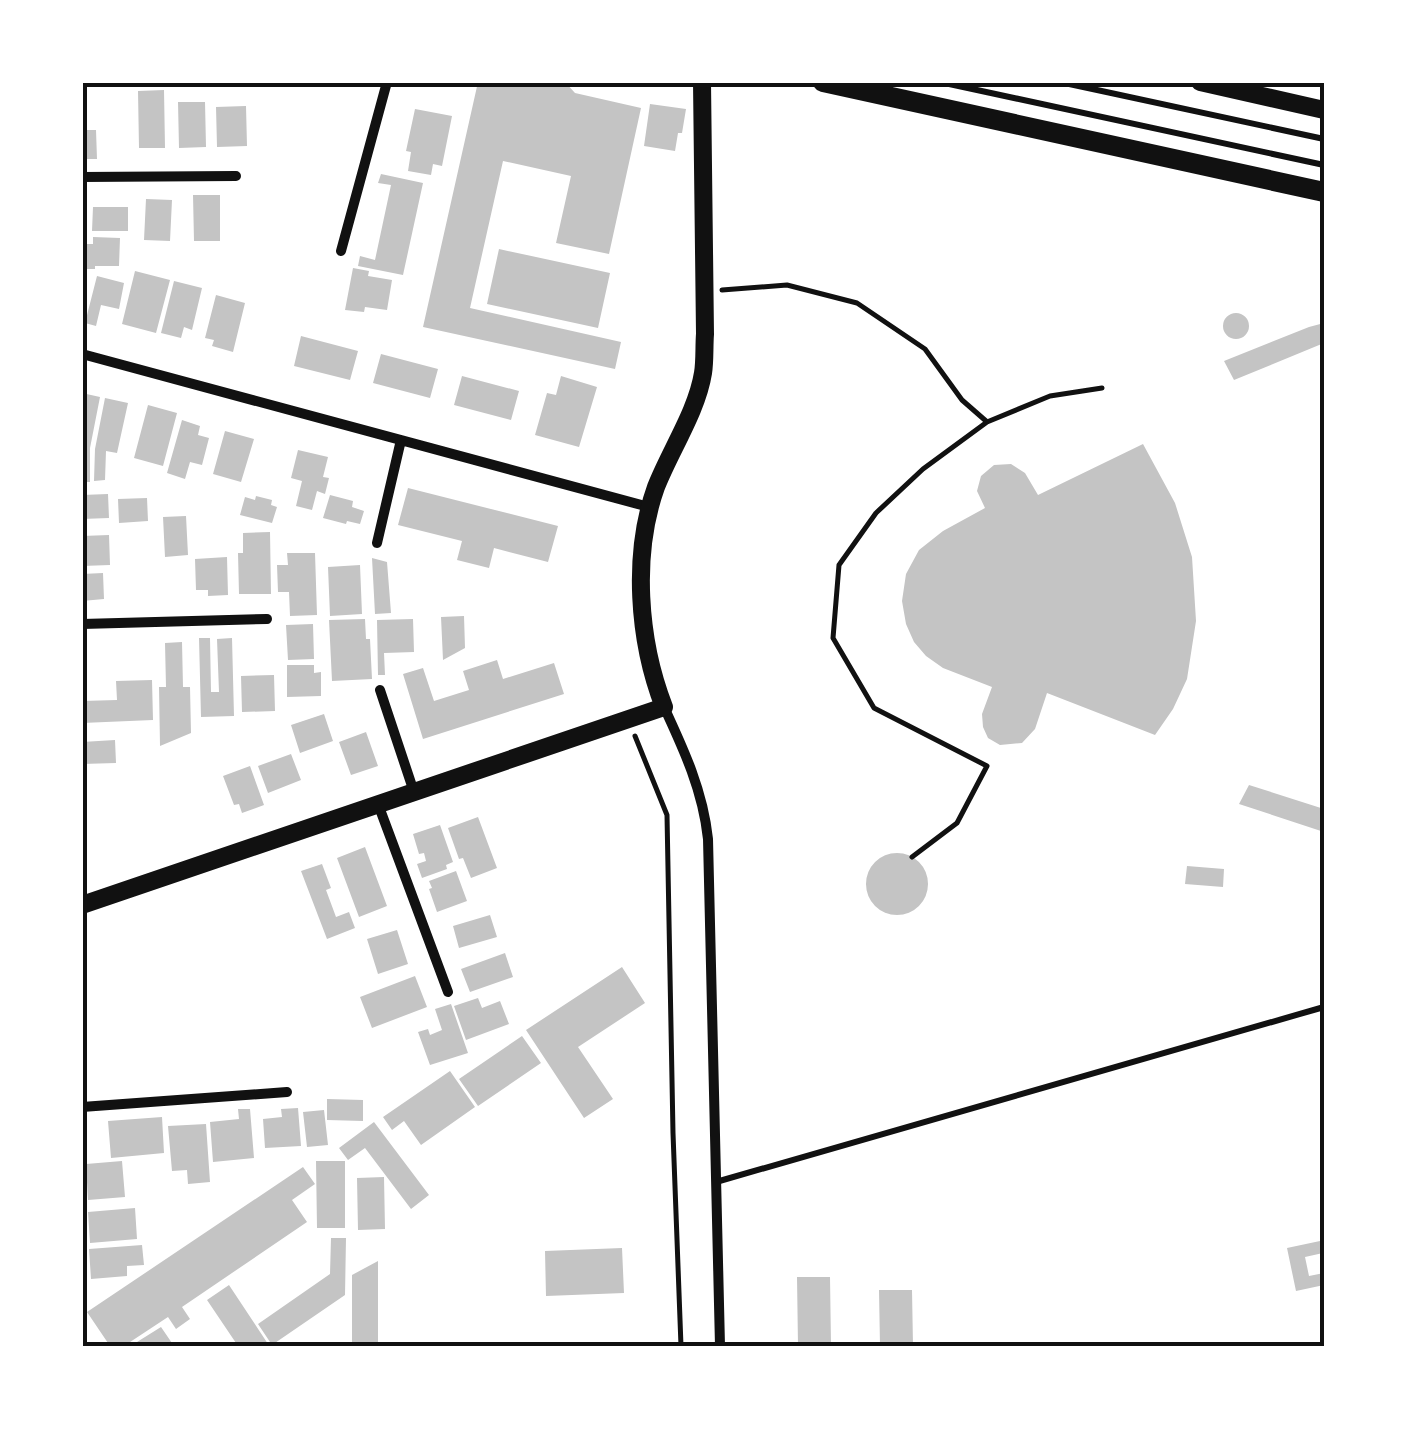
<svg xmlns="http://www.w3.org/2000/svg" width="1407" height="1429" viewBox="0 0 1407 1429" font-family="Figtree,sans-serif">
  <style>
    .building { fill: #c4c4c4 }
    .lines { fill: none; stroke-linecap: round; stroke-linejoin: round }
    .path { stroke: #111; stroke-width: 5 }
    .service { stroke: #111; stroke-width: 6 }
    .minor { stroke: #111; stroke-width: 10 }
    .tertiary { stroke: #111; stroke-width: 18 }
    .secondary { stroke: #111; stroke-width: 18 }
    .primary { stroke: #111; stroke-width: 20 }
    .neatline { fill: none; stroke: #111; stroke-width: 4 }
  </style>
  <rect width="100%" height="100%" fill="#fff"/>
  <!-- building -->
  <path class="building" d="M478,82H565L575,93L641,108L609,254L556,243L571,176L503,161L470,308L621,342L615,369L423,327Z
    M164,90L165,148H139L138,91Z
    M178,102H205L206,147L179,148Z
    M650,104L686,109L682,133H678L675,151L644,146Z
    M246,106L247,146L217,147L216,107Z
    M415,109L452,116L442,166L433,164L431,175L408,171L411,152L406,151Z
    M82,130H96L97,159H82Z
    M381,174L423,183L403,275L358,266L360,256L375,260L391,185L378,183Z
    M193,195H220V241H194Z
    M146,199L172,200L170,241L144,240Z
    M93,207H128V231H92Z
    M93,237L120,238L119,266H95V269H82V244H93Z
    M499,249L610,273L598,328L487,304Z
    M353,268L369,271L368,276L392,280L387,310L365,307L364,312L345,310Z
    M135,271L170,280L156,333L122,324Z
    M97,276L124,283L119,309L101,305L96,326L85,323Z
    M174,281L202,288L192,330L184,327L181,338L161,333Z
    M216,295L245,303L233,352L212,346L214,340L205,338Z
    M1223 326a13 13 0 1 1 26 0a13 13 0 1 1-26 0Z
    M1324,323V343L1234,380L1224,361L1309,327Z
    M301,336L358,351L350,380L294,366Z
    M381,354L438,369L430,398L373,383Z
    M462,376L519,391L511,420L454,405Z
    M561,376L597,387L579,447L535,435L547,393L556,395Z
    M82,393L100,397L90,448V482H82Z
    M105,398L128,403L117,453L106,451L105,480L94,481L95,449Z
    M148,405L177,413L163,466L134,458Z
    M182,420L200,426L198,435L209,438L202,465L190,462L185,479L167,473Z
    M225,431L254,439L241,482L213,474Z
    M1143,444L1175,503L1192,557L1196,621L1187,679L1173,709L1155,735L1047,693L1035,729L1022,743L1000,745L988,738L983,727L982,714L992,687L943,668L926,656L914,642L906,624L902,601L906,574L919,550L943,531L985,508L977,491L981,476L994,465L1011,464L1025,473L1038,495Z
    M298,450L328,457L323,477L329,478L325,494L317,491L312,510L296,506L302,481L291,478Z
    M408,488L558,526L548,562L494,548L489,568L457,560L462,541L398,525Z
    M108,494L109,518L82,519V495Z
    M330,495L353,501L352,507L364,511L360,524L347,521L346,524L323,518Z
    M256,496L272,500L271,505L277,507L272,523L240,515L245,497L255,500Z
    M147,498L148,521L119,523L118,499Z
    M186,516L188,555L165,557L163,517Z
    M270,532L271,594H239L238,553H243V533Z
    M109,535L110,565L82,566V536Z
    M287,553H315L317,615L290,616L289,592H278L277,565H288Z
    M227,557L228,595L208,596V590H196L195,559Z
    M372,558L387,562L391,613L375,614Z
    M360,565L362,614L330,616L328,567Z
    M103,573L104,599L82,601V574Z
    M464,616L465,648L443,660L441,617Z
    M365,619L366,639H370L372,679L332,681L329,620Z
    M413,619L414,652L384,653L385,675H378L377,620Z
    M313,624L314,659L288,660L286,625Z
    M199,638H210L211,692H219L217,639L232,638L234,716L201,717Z
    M182,642L183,687H190L191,733L160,746L159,687H166L165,643Z
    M497,660L503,679L554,663L564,694L423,739L403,674L423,668L434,701L469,690L463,671Z
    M287,665H314V673L321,672V696L287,697Z
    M274,675L275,711L242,712L241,676Z
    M152,680L153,720L82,723V701L117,700L116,681Z
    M324,714L333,741L300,753L291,725Z
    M366,732L378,766L351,775L339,742Z
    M115,740L116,763L82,764V742Z
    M291,754L301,780L268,793L258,766Z
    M250,766L264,805L242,813L239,804L234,805L223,776Z
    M1249,785L1324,809V832L1239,804Z
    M478,817L497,868L471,878L463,858L459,859L448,828Z
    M440,825L453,862L446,865L447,869L422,878L417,864L426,861L424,853L419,854L413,834Z
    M365,847L387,906L359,917L337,858Z
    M866 884a31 31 0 1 1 62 0a31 31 0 1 1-62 0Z
    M322,864L331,888L326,890L336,917L349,912L355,928L327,939L301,871Z
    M1187,866L1224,869L1223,887L1185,884Z
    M456,871L467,901L437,912L429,889L432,888L429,881Z
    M490,915L497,937L459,948L453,926Z
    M397,930L408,964L378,974L367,939Z
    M505,953L513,977L470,992L461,969Z
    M622,967L645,1003L578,1047L613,1099L584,1118L526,1030Z
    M415,976L427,1007L372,1028L360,997Z
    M478,998L482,1008L500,1001L509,1024L466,1040L454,1006Z
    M451,1004L468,1053L430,1065L418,1032L428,1029L430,1035L442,1030L435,1009Z
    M522,1036L541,1063L478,1106L459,1079Z
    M450,1071L475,1107L421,1145L404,1121L392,1130L383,1117Z
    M327,1099L363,1100V1121L327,1120Z
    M298,1108L301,1146L265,1148L263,1119L282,1117L281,1109Z
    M238,1109H250L254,1158L213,1162L210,1122L239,1119Z
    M324,1110L328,1145L307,1147L303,1112Z
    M162,1117L164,1153L111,1158L108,1121Z
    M374,1122L429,1195L411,1209L365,1148L348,1160L339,1148Z
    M206,1124L210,1182L188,1184L187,1170L172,1171L168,1126Z
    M122,1161L125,1197L88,1200L86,1164Z
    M316,1161H345V1228H317Z
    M303,1167L315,1184L292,1200L307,1222L182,1307L190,1319L176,1329L168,1317L124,1346H110L87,1312Z
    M384,1177L385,1229L358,1230L357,1178Z
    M135,1208L137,1239L90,1243L88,1212Z
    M331,1238H346L345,1295L272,1345L258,1324L330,1274Z
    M1320,1241L1323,1253L1305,1257L1309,1276L1324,1273V1285L1296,1291L1287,1248Z
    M142,1245L144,1265L127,1266V1276L91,1279L89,1249Z
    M622,1248L624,1293L546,1296L545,1251Z
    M378,1261V1346H352V1275Z
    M797,1277H830L831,1346H798Z
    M229,1285L268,1344L265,1346H238L207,1300Z
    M879,1290H912L913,1346H880Z
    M161,1327L174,1346H140L137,1342Z"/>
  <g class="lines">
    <!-- path -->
    <path class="path" d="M722,290L787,285L857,303L925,349L962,400L986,421
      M635,736L667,815L673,1133L681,1346
      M912,857L957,823L987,766L874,708L833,638L839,565L876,513L923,469L987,422L1050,396L1102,388"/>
    <!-- service -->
    <path class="service" d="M940,82L1324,165
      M1060,82L1324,139
      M716,1182L1324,1007"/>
    <!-- minor -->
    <path class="minor" d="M82,177L236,176
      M341,251L387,82
      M82,354L649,507
      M377,543L401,440
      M82,624L267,619
      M380,690L414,792
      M664,707C684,750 703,791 708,839L720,1346
      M378,804L448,992
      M82,1107L287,1092"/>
    <!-- tertiary -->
    <path class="tertiary" d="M82,905L664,707C638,640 632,554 656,487C670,451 697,411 703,373C705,361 704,347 705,334L702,82"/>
    <!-- secondary -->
    <path class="secondary" d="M1200,82L1324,110"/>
    <!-- primary -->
    <path class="primary" d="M823,82L1324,192"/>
  </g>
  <!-- border -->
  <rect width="1407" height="1429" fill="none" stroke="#ffffff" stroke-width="170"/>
  <rect x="85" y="85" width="1237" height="1259" class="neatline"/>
</svg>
